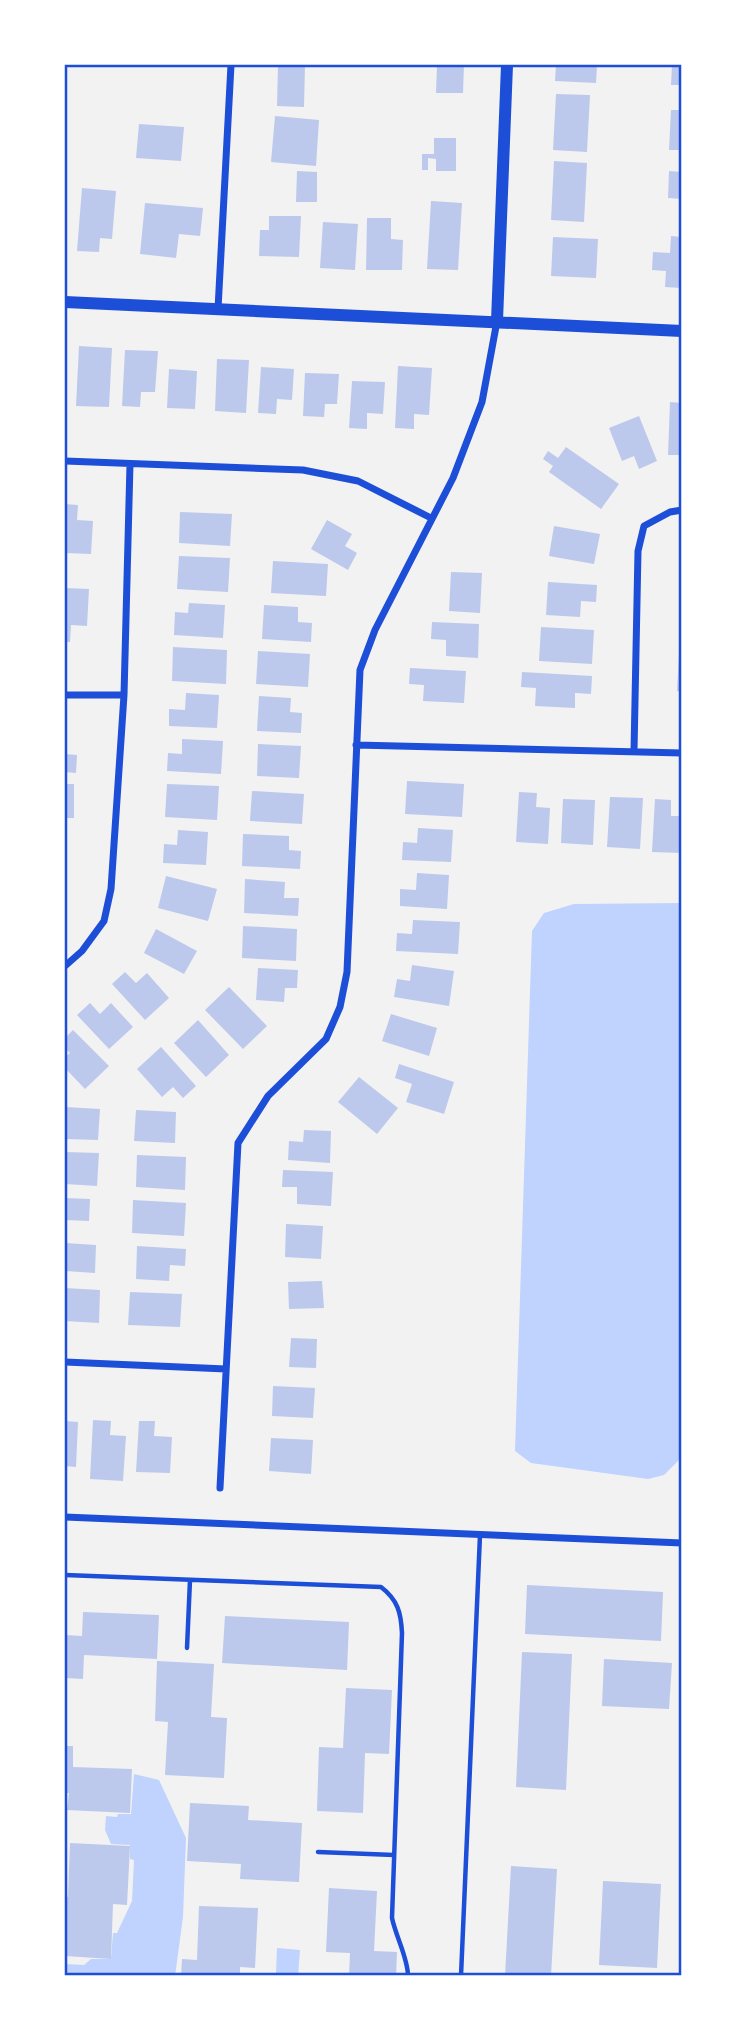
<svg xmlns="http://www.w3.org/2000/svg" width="747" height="2041" viewBox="0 0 747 2041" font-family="Karla,sans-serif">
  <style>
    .water { fill: #bfd3fe }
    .building { fill: #bdc9ec }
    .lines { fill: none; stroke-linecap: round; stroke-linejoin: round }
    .service { stroke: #1d4ed8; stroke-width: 4.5 }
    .minor { stroke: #1d4ed8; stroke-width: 7 }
    .tertiary { stroke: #1d4ed8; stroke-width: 12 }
    .neatline { fill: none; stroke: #1d4ed8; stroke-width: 2.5 }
  </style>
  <rect width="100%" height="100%" fill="#f2f2f2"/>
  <!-- water -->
  <path class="water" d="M682,903V1457L664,1475L648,1479L531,1463L515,1451L532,931L544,913L574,904Z
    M134,1774L159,1780L186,1838L183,1917L175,1976H65V1964L84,1965L91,1959H111L113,1933H117L132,1901L134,1860L130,1859V1845L111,1844L105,1830L106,1816L117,1817L118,1814H131Z
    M277,1948L300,1950L298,1976H274L276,1973Z"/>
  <!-- building -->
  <path class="building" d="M278,65H305L304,107L277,106Z
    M437,65H464L463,93H436Z
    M556,65H597L596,83L555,81Z
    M672,65H682V85H671Z
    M556,94L590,95L587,152L553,150Z
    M671,110H682V150H669Z
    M275,116L319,120L316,166L271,162Z
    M139,124L184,127L181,161L136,158Z
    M434,138H456V171H436V159L428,158V170H422V154H434Z
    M554,161L587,163L584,222L551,220Z
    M297,171L317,172V202H296Z
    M669,171L682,172V199L668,198Z
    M82,188L116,191L112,239L100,238L99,252L77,251Z
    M431,201L462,203L458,270L427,269Z
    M145,203L203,208L200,236L179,234L176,258L140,254Z
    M269,216H301L299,257L259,256L260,230H269Z
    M367,218H391V239L403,240L402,270H366Z
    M323,222L358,224L355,270L320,268Z
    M671,236L682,237V288L665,287L666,271L652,270L653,252L670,253Z
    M553,237L598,239L596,278L551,276Z
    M79,346L112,348L109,407L76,406Z
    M125,350L158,351L155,392H141L140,407L122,406Z
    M217,359L249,360L246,413L215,411Z
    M398,366L432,368L429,415L414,414V429L395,428Z
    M261,367L294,369L292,400L277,399L276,414L258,413Z
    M169,369L197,371L195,409L167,408Z
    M305,373L339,374L337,404H325L324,417L303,416Z
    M352,381L385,382L383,414L367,413V429L349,428Z
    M670,402L682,403V455H668Z
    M639,416L657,461L639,469L634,456L622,461L609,428Z
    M566,447L619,484L601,509L549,472L553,466L543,459L548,451L558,458Z
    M65,504L78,505L77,520L93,521L91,554L65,553Z
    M180,512L232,514L230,546L179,543Z
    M327,520L352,534L345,546L357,553L348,570L311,549Z
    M554,526L600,534L594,564L549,556Z
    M179,556L230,558L228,592L177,589Z
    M273,561L328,564L326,596L271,593Z
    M451,572L482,573L480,613L449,611Z
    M548,582L597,585L596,602L581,601L580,617L546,615Z
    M65,588L89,589L87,626L71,625L70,642H65Z
    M189,603L225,605L223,638L174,635L175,612L188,613Z
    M264,605L298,607V622L312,623L311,642L262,639Z
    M432,622L479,624L478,658L446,656V640L431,639Z
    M541,627L594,630L592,664L539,661Z
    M173,647L227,650L226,684L172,681Z
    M258,651L310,654L308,687L256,684Z
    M679,653H682V692L677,691Z
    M410,668L466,671L464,703L423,701L424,685L409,684Z
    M522,672L592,676L591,694L575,693V708L535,706L536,688L521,687Z
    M186,693L219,695L217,728L169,726V709L185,710Z
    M259,696L291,698L290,712L302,713L301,733L257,731Z
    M182,739L223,741L221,774L167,771L168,753L182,754Z
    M258,744L301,746L299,778L257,776Z
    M65,754L77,755L76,773L65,772Z
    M407,781L464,784L462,817L405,814Z
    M65,784H74V818H65Z
    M167,784L219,786L217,820L165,817Z
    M252,791L304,794L302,824L250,821Z
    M519,792L537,793L536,807L550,808L548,844L516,842Z
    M610,797L643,798L640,849L607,847Z
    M563,799L595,800L593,845L561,843Z
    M655,799L671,800V816H682V853L652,852Z
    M418,828L453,830L451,862L402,860L403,842L417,843Z
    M178,830L208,832L206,865L163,863L164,844L177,845Z
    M243,834L289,836V850L301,851L300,869L242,866Z
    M417,873L449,875L447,909L400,906V889L416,890Z
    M166,876L217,889L208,921L158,908Z
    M245,879L285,882L284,898H299L298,916L244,913Z
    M413,920L460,922L458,954L396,951L397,933L412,934Z
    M243,926L297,929L296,961L242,958Z
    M156,929L197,951L184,974L144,953Z
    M412,965L454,971L449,1006L394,997L397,979L410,981Z
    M258,968L298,970L297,988H285L284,1002L256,1000Z
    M125,972L136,983L147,973L169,998L145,1020L112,984Z
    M229,987L267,1026L243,1049L205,1010Z
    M90,1003L100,1014L111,1003L133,1027L109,1049L77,1015Z
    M391,1014L437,1028L429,1056L382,1041Z
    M198,1020L229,1055L206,1077L174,1043Z
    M73,1030L109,1066L85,1089L65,1068V1057L70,1053L65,1048V1038Z
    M161,1047L196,1086L183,1098L173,1087L162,1097L137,1069Z
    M399,1064L454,1082L444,1114L406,1102L412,1084L395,1078Z
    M359,1077L398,1108L377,1134L338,1102Z
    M65,1107L100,1109L98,1140L66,1139Z
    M136,1110L176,1112L175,1143L134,1141Z
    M304,1130L331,1131L330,1163L288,1160L289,1141L303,1142Z
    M65,1152L99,1153L97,1186L65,1184Z
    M137,1155L186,1157L185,1190L136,1187Z
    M283,1170L333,1172L331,1206L297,1204V1187H282Z
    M65,1198L90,1199L89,1221L65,1220Z
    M133,1200L186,1203L184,1236L132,1233Z
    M286,1224L323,1226L321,1259L285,1257Z
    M65,1243L96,1245L95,1273L65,1271Z
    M137,1246L186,1249L185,1266L170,1265L169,1281L136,1279Z
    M322,1281L324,1308L289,1309L288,1282Z
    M65,1288L100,1290L99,1323L65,1321Z
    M130,1292L182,1294L180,1327L128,1325Z
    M291,1338L317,1339L316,1368L289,1367Z
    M273,1386L315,1388L313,1418L272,1416Z
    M93,1420L111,1421L110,1435L126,1436L123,1481L90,1479Z
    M65,1421L78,1422L76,1467L65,1466Z
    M139,1421H155L154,1436L172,1437L170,1473L136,1472Z
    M271,1438L313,1440L311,1474L269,1471Z
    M527,1585L663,1592L661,1641L525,1634Z
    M83,1612L159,1615L157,1659L84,1655L83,1679L65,1678V1635L82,1636Z
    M225,1616L349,1622L347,1670L222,1663Z
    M522,1652L572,1654L566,1790L516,1787Z
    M604,1659L672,1663L669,1709L602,1706Z
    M157,1661L214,1664L211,1717L227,1718L224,1778L165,1775L168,1722L155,1721Z
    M346,1688L392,1690L389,1754L365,1753L363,1813L317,1811L319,1747L343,1748Z
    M65,1746H73V1767L132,1769L130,1813L67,1810L69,1793H65Z
    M190,1803L249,1806L248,1820L302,1823L299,1882L240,1879L241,1864L187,1861Z
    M70,1843L130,1846L127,1905L113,1904L111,1959L65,1956V1897H68Z
    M511,1866L557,1869L551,1976H505Z
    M603,1881L661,1884L657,1968L599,1965Z
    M329,1888L377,1891L374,1951L397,1952L396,1976H349L350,1953L326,1952Z
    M199,1906L258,1908L255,1968L240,1967V1976H181L182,1959L197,1960Z"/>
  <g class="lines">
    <!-- service -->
    <path class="service" d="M65,1575L381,1587C398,1600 401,1613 402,1633L392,1918C396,1937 408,1958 408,1976
      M187,1648L190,1580
      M318,1852L394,1855
      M461,1976L480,1535"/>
    <!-- minor -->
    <path class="minor" d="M218,309L231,65
      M65,461L303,470L358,481L431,518
      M65,695H124
      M356,745L682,753
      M634,751L638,551L644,526L670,512L682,510
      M65,966L82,951L104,921L111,889L124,695L130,464
      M65,1362L226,1369
      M220,1488L238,1143L268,1096L326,1039L340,1007L347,972L360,670L375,630L453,478L482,402L497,321
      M65,1517L682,1543"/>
    <!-- tertiary -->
    <path class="tertiary" d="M65,302L682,331
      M497,321L507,65"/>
  </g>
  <!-- border -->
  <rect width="747" height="2041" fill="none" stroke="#ffffff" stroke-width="133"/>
  <rect x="66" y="66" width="614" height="1908" class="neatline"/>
</svg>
